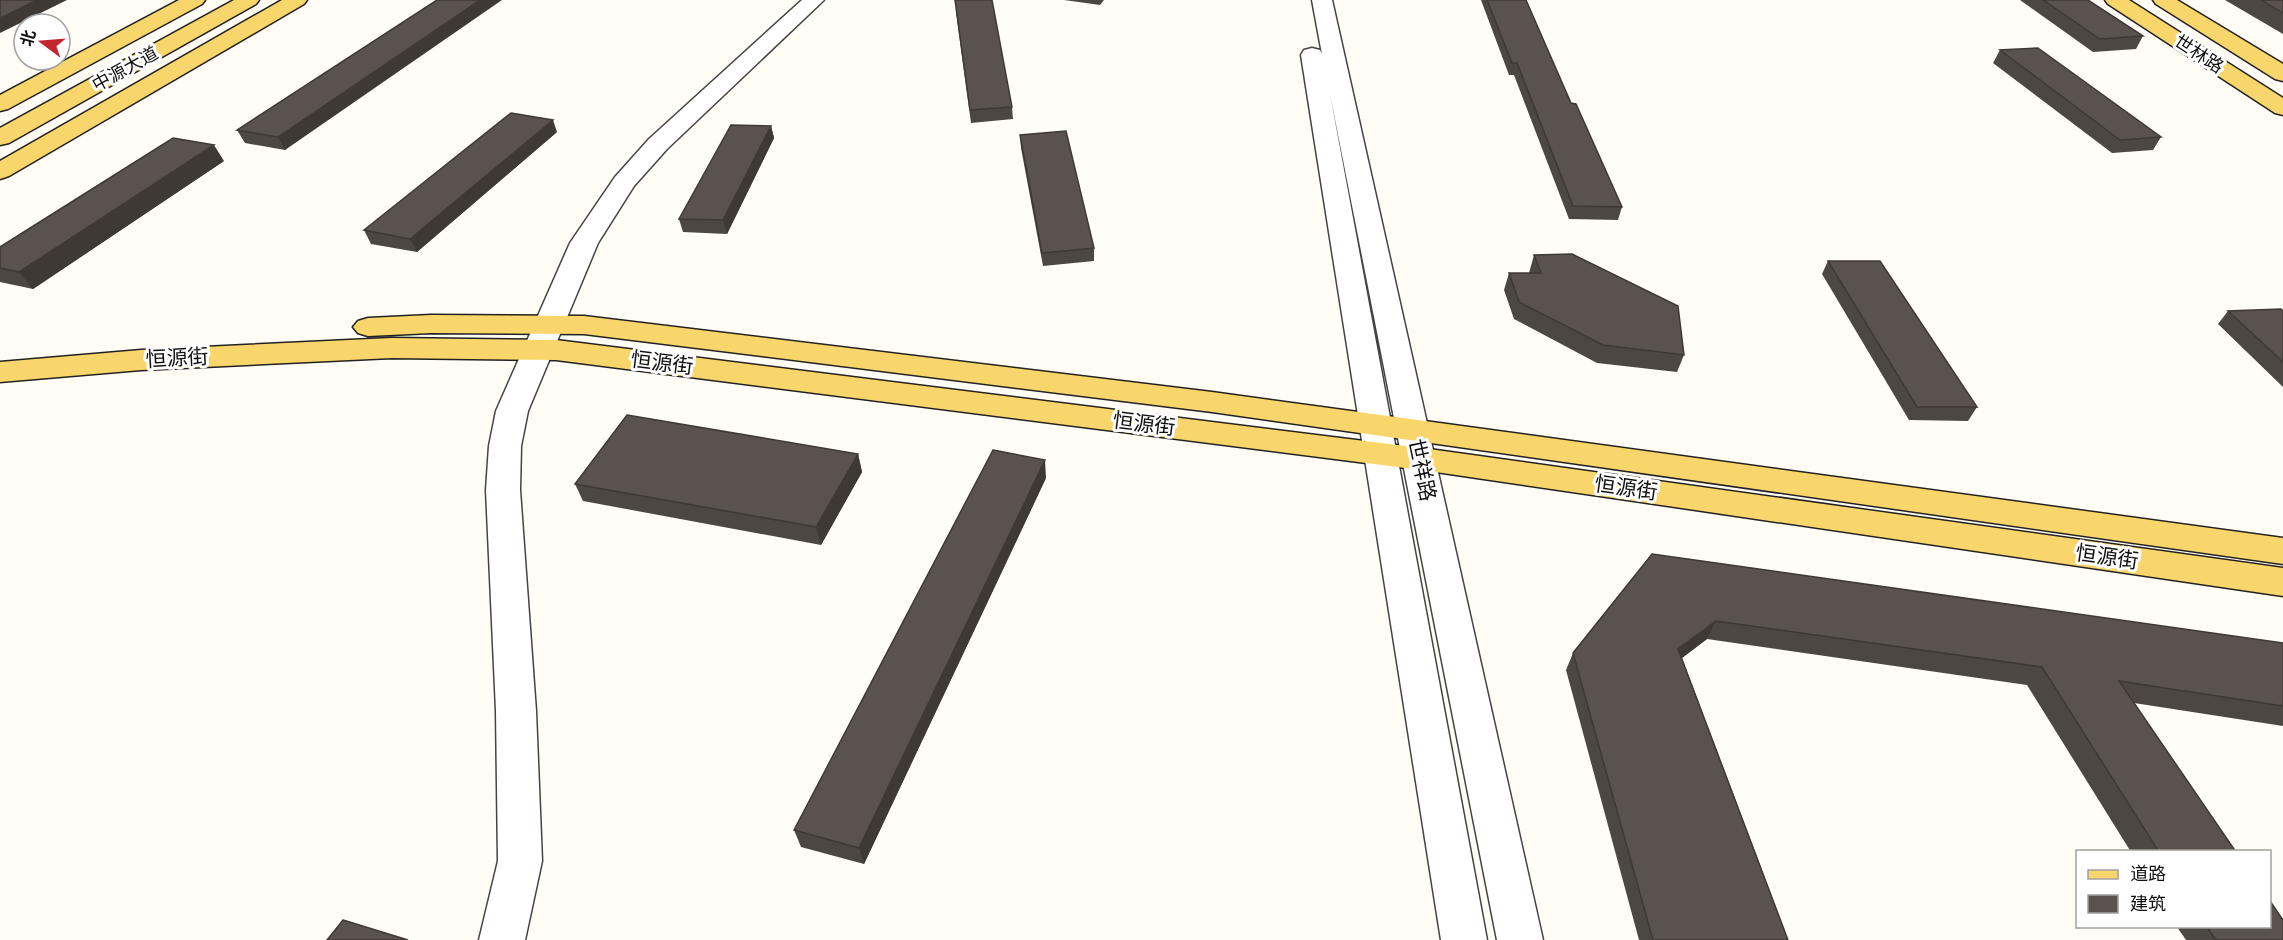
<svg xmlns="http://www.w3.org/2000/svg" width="2283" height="940" viewBox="0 0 2283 940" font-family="Literata,'Noto Sans SC',serif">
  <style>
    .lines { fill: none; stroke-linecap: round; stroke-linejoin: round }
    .minor-casing { stroke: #444; stroke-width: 3 }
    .major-casing { stroke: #222; stroke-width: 3 }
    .minor { fill: #fff; fill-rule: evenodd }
    .major { fill: #f9d66b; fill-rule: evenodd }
    .wall { fill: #4d4742 }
    .shaded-wall { fill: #3f3936 }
    .building { fill: #5a524d; stroke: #3f3936; stroke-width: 1.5 }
    .labels { text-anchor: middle; stroke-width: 6; stroke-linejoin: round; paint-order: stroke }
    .far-street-label { font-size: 18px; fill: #111; stroke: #fff }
    .street-label { font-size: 21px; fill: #111; stroke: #fff }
  </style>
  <rect width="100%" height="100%" fill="#fffdf5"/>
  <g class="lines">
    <defs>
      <path id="minor" d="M802,0H824L667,149L634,186L598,243L528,411L521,446L520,490L536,711L542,861L525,940H479L498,861L496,711L486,490L489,446L496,411L570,243L615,177L649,139Z
        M1312,0H1332L1543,940H1497L1330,94L1487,940H1441L1301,55L1304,50L1312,48L1320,50L1322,54Z"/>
      <path id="major" d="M179,0H205L202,4L8,109L0,111V95Z
        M234,0H259L256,4L9,143L0,145V128Z
        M282,0H307L304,4L9,176L0,179V161Z
        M2105,0H2129L2283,98V115L2275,113L2108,4Z
        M2153,0H2177L2283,64V81L2275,79L2156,4Z
        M431,315L584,316L1212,392L2283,538V564L1212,412L584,334L431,333L368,336L358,333L353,327L358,321L368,318Z
        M392,338L556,340L1429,449L2283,568V596L1429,471L556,360L392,358L141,370L0,382V362L141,350Z"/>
    </defs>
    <!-- minor casing -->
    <use href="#minor" class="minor-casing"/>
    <!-- major casing -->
    <use href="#major" class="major-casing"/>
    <!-- minor -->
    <use href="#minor" class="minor"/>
    <!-- major -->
    <use href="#major" class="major"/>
  </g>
  <!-- wall -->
  <path class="wall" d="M437,0L285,150L245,143L237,130Z
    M1064,0H1104L1100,5Z
    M1481,0H1526L1571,103L1622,207L1618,220L1569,219L1514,75H1509Z
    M2020,0H2088L2143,36L2136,49L2093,52Z
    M2225,0H2283V34Z
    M956,12L1012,107L1013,119L971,123Z
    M2000,50L2161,137L2153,150L2112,153L1993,63Z
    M771,126L774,138L727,234L683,232L679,219Z
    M557,132L417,252L371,244L364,230Z
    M1020,135L1094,248V261L1043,266L1021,148Z
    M224,161L33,289L0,282V247Z
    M1534,255L1684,355L1677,372L1597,363L1514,319L1504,290L1509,273H1529Z
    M1828,261L1977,407L1968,421L1909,420L1822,274Z
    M2228,311H2283V387L2218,324Z
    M858,454L862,472L821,545L583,501L575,484Z
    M1046,478L864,864L801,847L794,830Z
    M1652,554L2283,643V726L2134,703L2236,852H2131L2027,685L1707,639L1682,658L1788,940H1639L1566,670L1573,653Z
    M2177,927H2270L2283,940H2186Z"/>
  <!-- shaded-wall -->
  <path class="shaded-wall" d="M37,0H67L0,33V18Z
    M480,0H502L285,150L278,137Z
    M553,120L557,132L417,252L410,239Z
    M771,126L774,138L727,234L723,220Z
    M214,145L224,161L33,289L19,272Z
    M858,454L862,472L821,545L816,527Z
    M1045,460L1046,478L864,864L859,848Z
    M1716,621L1707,639L1670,667L1678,649Z"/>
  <!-- building -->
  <path class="building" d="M0,0H37L0,18Z
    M437,0H480L278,137L237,130Z
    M955,0H992L1012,107L970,110Z
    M1487,0H1526L1571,103L1576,104L1622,207L1573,206L1517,63H1512Z
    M2043,0H2088L2143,36L2100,39Z
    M2261,0H2283V13Z
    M2038,48L2161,137L2120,140L2000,50Z
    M511,113L553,120L410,239L364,230Z
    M731,125L771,126L723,220L679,219Z
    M1066,131L1094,248L1042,253L1020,135Z
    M173,138L214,145L19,272L0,268V247Z
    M1572,254L1678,306L1684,355L1603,345L1519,302L1509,273H1541L1534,255Z
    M1828,261H1880L1977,407H1917Z
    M2281,309L2283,311V362L2228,311Z
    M627,415L858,454L816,527L575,484Z
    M993,450L1045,460L859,848L794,830Z
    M1652,554L2283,643V706L2119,681L2236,852H2159L2042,667L1716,621L1678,649L1788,940H1653L1573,653Z
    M2270,901L2283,920V940H2216L2207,927H2270Z
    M343,920L408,940H327Z"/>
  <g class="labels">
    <!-- far-street labels -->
    <g class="far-street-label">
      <text transform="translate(2199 54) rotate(33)" y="6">世林路</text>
      <text transform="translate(125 69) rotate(-29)" y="6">中源大道</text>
    </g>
    <!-- street labels -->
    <g class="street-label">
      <text transform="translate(177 358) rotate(-3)" y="7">恒源街</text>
      <text transform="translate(662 363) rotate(7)" y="7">恒源街</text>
      <text transform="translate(1144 424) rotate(7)" y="7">恒源街</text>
      <text transform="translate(1422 470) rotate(78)" y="7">世祥路</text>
      <text transform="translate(1626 488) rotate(8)" y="7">恒源街</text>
      <text transform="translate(2107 557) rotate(8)" y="7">恒源街</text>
    </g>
  </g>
  <!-- legend -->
  <rect x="2076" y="850" width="195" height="78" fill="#ffffff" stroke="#a0a0a0" stroke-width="1.5"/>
  <rect x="2088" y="870" width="30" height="9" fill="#f9d66b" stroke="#a0a0a0" stroke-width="1.5"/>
  <text x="2130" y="880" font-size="18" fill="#111111">道路</text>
  <rect x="2088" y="895" width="30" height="18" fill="#5a524d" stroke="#a0a0a0" stroke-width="1.5"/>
  <text x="2130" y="910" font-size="18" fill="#111111">建筑</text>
  <!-- north arrow -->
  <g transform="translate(42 42) rotate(286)"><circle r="28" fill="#ffffff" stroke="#a0a0a0" stroke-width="1.5"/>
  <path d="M0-4.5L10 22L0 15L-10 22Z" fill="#c4262e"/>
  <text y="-9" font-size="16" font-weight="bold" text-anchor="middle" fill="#111111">北</text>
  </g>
</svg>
